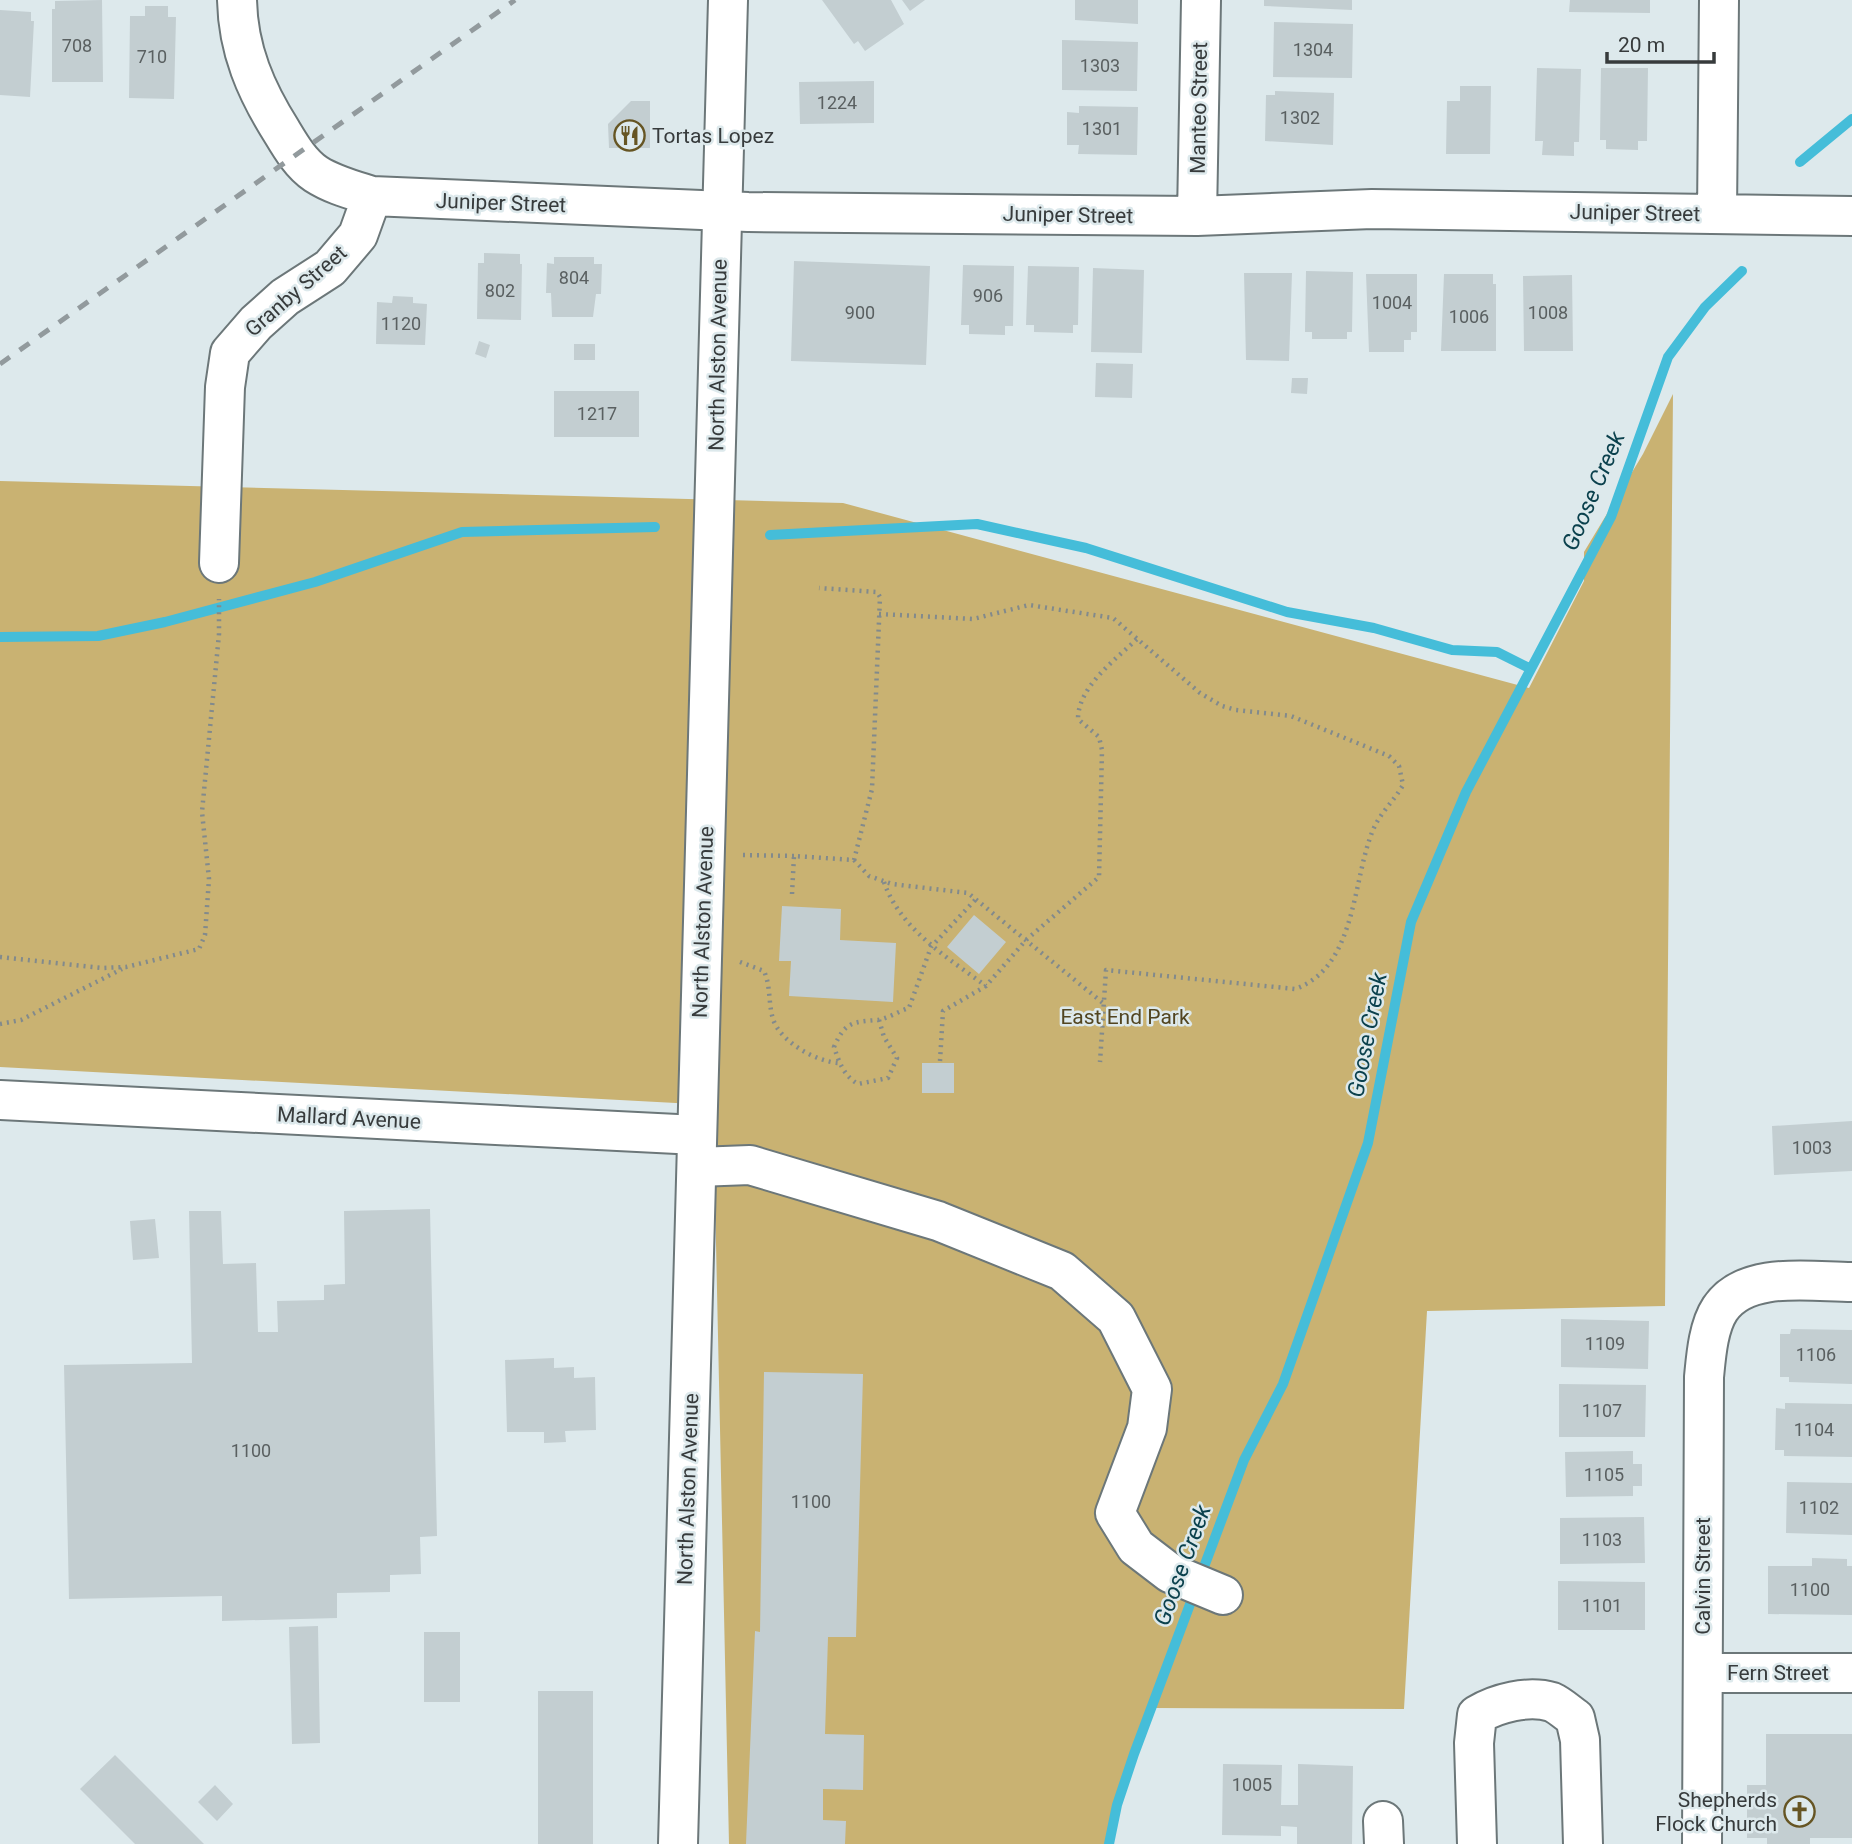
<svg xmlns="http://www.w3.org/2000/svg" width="1852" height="1844" viewBox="0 0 1852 1844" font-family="Roboto,sans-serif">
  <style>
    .green { fill: #c9b272 }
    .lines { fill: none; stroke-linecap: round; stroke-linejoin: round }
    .stream { stroke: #45bdd9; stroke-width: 10 }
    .building { fill: #c3ced1 }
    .minor-casing { stroke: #6c7779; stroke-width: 42 }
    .major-casing { stroke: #6c7779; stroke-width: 42 }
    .path { stroke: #828a8c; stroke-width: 4.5; stroke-dasharray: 2 5; stroke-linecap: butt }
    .minor { stroke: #fff; stroke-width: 38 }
    .major { stroke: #fff; stroke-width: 38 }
    .rail { stroke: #929a9d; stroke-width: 5; stroke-dasharray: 12 12; stroke-linecap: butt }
    .labels { text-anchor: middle; stroke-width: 5; stroke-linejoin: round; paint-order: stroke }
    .number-label { font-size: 18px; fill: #5a6061 }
    .street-label { font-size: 21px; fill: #373b3c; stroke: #dde9ec }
    .poi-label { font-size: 21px; fill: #373b3c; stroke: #dde9ec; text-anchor: start }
    .park-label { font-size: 21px; fill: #524520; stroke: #dde9ec }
    .water-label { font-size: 23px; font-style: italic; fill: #0b414d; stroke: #dde9ec }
  </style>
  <rect width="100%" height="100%" fill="#dde9ec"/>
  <!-- green -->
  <path class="green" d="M1673,394L1665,1306L1427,1311L1404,1709L1152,1708L1117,1805L1109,1844H729L713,1105L0,1067V481L843,503L1529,688L1584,581V552L1643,454Z"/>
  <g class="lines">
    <!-- stream -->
    <path class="stream" d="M1800,162L1852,119
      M770,535L977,524L1086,548L1287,612L1374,628L1452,650L1497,652L1529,668
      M0,637L98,636L165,622L315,582L462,532L655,527
      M1109,1844L1117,1805L1134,1754L1244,1460L1283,1384L1368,1143L1411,922L1466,792L1611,517L1668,357L1705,307L1742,271"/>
  </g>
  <!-- building -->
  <path class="building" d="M102,0L103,82H52V9H55V1Z
    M822,0H891L904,24L865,51L858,41L854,44Z
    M902,0H925L910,11Z
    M1075,0H1138V24L1075,20Z
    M1264,0H1352V10L1264,6Z
    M1570,0H1650V13L1569,12Z
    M145,6H168V17H176L174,99L129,98L130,16H145Z
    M0,10L31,12V21H34L30,97L0,95Z
    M1274,22L1353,24L1352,78L1273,77Z
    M1062,40L1138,42L1137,91L1062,90Z
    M1537,68L1581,69L1579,142H1574V156L1542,155L1543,141H1535Z
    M1601,68H1648L1647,141H1638V150L1606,149V140H1600Z
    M874,81V123L800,124L799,82Z
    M1460,86H1491L1490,154H1446L1447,101H1460Z
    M1275,91L1334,93L1333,145L1265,141L1266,95H1275Z
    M631,101H650V148H609L608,124Z
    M1079,106L1138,107L1137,155L1078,154L1079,145H1067V112L1079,113Z
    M484,253L520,254V264H522L521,320L477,319L478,263H484Z
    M554,257H594V264H602L601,294H596L593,317H552L551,293H546L547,263L554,264Z
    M794,261L930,266L926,365L791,361Z
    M963,265L1014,266L1013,326H1005V335L969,334V325H961Z
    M1028,266L1079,267L1078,325H1073V333L1034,332V325H1026Z
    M1093,268L1144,270L1142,353L1091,352Z
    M1306,271L1353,272L1352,332H1347V339H1312V332H1305Z
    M1244,273H1292L1289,361L1246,360Z
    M1366,274H1417V332H1411V340H1404V352H1369Z
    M1444,274H1493V284H1496V351H1441Z
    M1572,275L1573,351H1524L1523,276Z
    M393,296L413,297V303L427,304L425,345L376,344L377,302L392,303Z
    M479,341L490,345L486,358L475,354Z
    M574,344H595V360H574Z
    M1096,363L1133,364L1132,398L1095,397Z
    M1292,378H1308L1307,394L1291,393Z
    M554,391H639V437H554Z
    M782,906L841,909L840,940L896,943L893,1002L789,996L791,961H779Z
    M974,915L1006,942L979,974L947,947Z
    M922,1063H954V1093H922Z
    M1852,1121V1171L1774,1175L1772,1126Z
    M430,1209L437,1536L420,1537L421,1574L390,1575V1592L337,1593V1618L222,1621V1596L69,1599L64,1365L192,1363L189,1211H221L223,1264L256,1263L258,1332H278L277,1301L324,1300V1285L345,1284L344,1211Z
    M155,1219L159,1258L133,1260L130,1221Z
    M1561,1319L1649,1321L1648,1369L1561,1367Z
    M1791,1329L1852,1330V1384L1789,1382V1377H1780V1334H1790Z
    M554,1358V1368L574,1367V1378L595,1377L596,1430L565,1431L566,1442L544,1443V1432H507L505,1360Z
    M764,1372L863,1374L856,1637H828L825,1734L864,1735L863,1790L823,1789V1820L846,1821L845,1844H746L755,1631L760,1632Z
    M1559,1384L1646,1385L1645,1437H1559Z
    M1785,1403L1852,1404V1457L1784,1456V1450H1775L1776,1408L1785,1409Z
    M1633,1451V1464H1642V1486H1633V1496L1566,1497L1565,1452Z
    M1787,1482L1852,1483V1535L1786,1533Z
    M1644,1517L1645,1563L1560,1564V1518Z
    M1812,1558L1847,1559V1566H1852V1615L1768,1614V1566H1812Z
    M1558,1581L1645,1582V1630H1558Z
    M318,1626L320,1743L292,1744L289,1627Z
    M424,1632H460V1702H424Z
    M538,1691H593V1844H538Z
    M1766,1734H1852V1838H1810V1844H1767V1838H1747V1785H1766Z
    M115,1755L204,1844H135L80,1789Z
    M1223,1764L1282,1765L1281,1805H1298V1764L1353,1766L1352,1844H1297V1827L1281,1826V1836L1222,1835Z
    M215,1785L233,1804L217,1821L198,1802Z"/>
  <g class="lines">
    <defs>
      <path id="minor" d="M237,0C238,50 256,91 282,132C291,147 301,164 316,174C333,185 353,190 372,196L748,212L1197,216L1372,209L1852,216
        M1717,214L1719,0
        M1197,216L1201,0
        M219,563L225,387L230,353L256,323L285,297L330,268L358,235L372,196
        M0,1100L697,1135
        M697,1167L750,1165L938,1221L1062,1271L1116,1318L1152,1389L1147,1428L1115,1513L1136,1547L1170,1573L1223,1595
        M1703,1673H1852
        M1383,1821L1384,1844
        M1477,1844L1474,1743L1477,1715C1497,1703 1528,1695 1552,1702C1559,1705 1568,1713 1575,1718L1580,1740L1583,1844
        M1702,1844L1704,1377C1706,1357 1708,1327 1720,1309C1746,1270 1812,1282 1852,1282"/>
      <path id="major" d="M678,1844L728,0"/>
    </defs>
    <!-- minor casing -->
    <use href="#minor" class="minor-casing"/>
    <!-- major casing -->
    <use href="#major" class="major-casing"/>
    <!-- path -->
    <path class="path" d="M879,614L973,619L1029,605L1113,618L1200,693L1222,706L1236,710L1291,716L1389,756L1399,766L1403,785C1394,801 1380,813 1373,830C1352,880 1357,967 1295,989L1106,970L1100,1062
      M743,855L794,856
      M854,860L869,876L892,884L968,893L1103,1003
      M884,882C900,929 948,958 986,986
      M792,894L794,856L854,860L872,789L880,597L877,592L819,588
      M0,957L102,968L126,967L199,949L205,935L209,879L202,812L219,634V599
      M740,962L764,971C771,987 768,1002 773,1019C780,1042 817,1062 839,1063
      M879,1020L884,1037L897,1058L888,1078L858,1084C844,1076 839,1062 834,1047C845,1022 852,1022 877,1020C887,1019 899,1011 909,1008L931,947L976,899
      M0,1024L21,1020L122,969
      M940,1061L943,1011L986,986L1026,940L1099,877L1102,750L1099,737L1078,719C1078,687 1115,660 1137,639"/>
    <!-- minor -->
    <use href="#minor" class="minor"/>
    <!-- major -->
    <use href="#major" class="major"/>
    <!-- rail -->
    <path class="rail" d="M0,364L515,0"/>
  </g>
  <!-- icons -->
  <defs>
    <symbol id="restaurant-ring" viewBox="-11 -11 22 22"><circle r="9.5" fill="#dde9ec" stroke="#665523" stroke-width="1.5"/><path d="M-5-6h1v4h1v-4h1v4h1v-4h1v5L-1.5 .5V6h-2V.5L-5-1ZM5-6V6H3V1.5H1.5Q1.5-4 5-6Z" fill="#665523"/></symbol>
    <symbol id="church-ring" viewBox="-11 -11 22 22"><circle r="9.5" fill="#dde9ec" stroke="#665523" stroke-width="1.5"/><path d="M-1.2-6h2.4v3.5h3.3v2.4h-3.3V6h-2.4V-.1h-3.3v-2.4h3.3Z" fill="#665523"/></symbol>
  </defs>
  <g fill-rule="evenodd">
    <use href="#restaurant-ring" x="612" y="118" width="35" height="35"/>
    <use href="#church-ring" x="1782" y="1794" width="35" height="35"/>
  </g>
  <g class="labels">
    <!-- number labels -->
    <g class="number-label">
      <text x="77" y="52">708</text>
      <text x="1313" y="56">1304</text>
      <text x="152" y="63">710</text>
      <text x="1100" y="72">1303</text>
      <text x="837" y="109">1224</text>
      <text x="1300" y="124">1302</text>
      <text x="1102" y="135">1301</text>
      <text x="574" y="284">804</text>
      <text x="500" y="297">802</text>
      <text x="988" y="302">906</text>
      <text x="1392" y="309">1004</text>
      <text x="860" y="319">900</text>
      <text x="1548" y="319">1008</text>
      <text x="1469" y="323">1006</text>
      <text x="401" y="330">1120</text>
      <text x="597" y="420">1217</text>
      <text x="1812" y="1154">1003</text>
      <text x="1605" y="1350">1109</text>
      <text x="1816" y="1361">1106</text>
      <text x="1602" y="1417">1107</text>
      <text x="1814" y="1436">1104</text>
      <text x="251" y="1457">1100</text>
      <text x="1604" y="1481">1105</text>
      <text x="811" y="1508">1100</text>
      <text x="1819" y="1514">1102</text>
      <text x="1602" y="1546">1103</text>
      <text x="1810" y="1596">1100</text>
      <text x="1602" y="1612">1101</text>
      <text x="1252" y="1791">1005</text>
    </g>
    <!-- street labels -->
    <g class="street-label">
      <text transform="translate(1199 108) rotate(-89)" y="7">Manteo Street</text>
      <text transform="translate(501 203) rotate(2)" y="7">Juniper Street</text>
      <text transform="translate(1635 213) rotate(1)" y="7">Juniper Street</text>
      <text transform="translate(1068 215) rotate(1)" y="7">Juniper Street</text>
      <text transform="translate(296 291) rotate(-41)" y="7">Granby Street</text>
      <text transform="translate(718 355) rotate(-89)" y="7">North Alston Avenue</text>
      <text transform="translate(703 922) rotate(-88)" y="7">North Alston Avenue</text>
      <text transform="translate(349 1118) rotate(3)" y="7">Mallard Avenue</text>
      <text transform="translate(688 1489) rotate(-88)" y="7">North Alston Avenue</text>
      <text transform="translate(1703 1576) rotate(-90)" y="7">Calvin Street</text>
      <text x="1778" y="1680">Fern Street</text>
    </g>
    <!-- poi labels -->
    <g class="poi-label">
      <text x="652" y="143">Tortas Lopez</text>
      <text x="1777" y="1807" text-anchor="end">Shepherds<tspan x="1777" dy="24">Flock Church</tspan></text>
    </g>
    <!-- park labels -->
    <g class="park-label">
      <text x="1125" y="1024">East End Park</text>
    </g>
    <!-- water labels -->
    <g class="water-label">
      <text transform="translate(1593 491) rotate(-67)" y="8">Goose Creek</text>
      <text transform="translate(1367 1035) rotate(-79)" y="8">Goose Creek</text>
      <text transform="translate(1182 1565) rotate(-70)" y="8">Goose Creek</text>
    </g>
  </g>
  <!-- scale -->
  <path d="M1607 52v10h107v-10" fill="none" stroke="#373b3c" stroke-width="3.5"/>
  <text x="1618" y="52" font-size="21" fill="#373b3c" stroke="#dde9ec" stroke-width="5" paint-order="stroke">20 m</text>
</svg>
